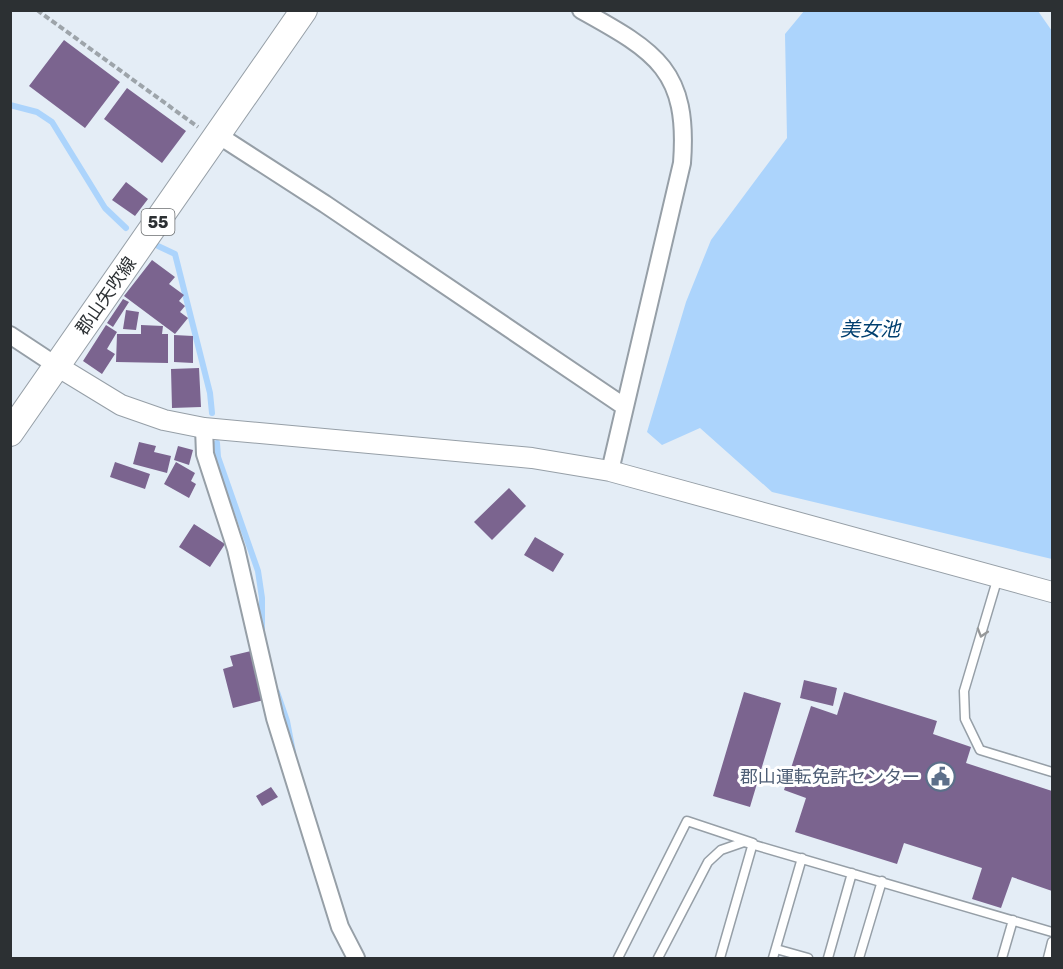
<svg xmlns="http://www.w3.org/2000/svg" width="1063" height="969" viewBox="0 0 1063 969" font-family="Rubik,'Noto Sans JP',sans-serif">
  <style>
    .water { fill: #acd4fc }
    .lines { fill: none; stroke-linecap: round; stroke-linejoin: round }
    .stream { stroke: #acd4fc; stroke-width: 6 }
    .building { fill: #7b648f }
    .service-casing { stroke: #969fa7; stroke-width: 11 }
    .minor-casing { stroke: #969fa7; stroke-width: 20 }
    .tertiary-casing { stroke: #969fa7; stroke-width: 22 }
    .primary-casing { stroke: #969fa7; stroke-width: 28 }
    .path { stroke: #9da4aa; stroke-width: 4; stroke-dasharray: 6 3; stroke-linecap: butt }
    .service { stroke: #fff; stroke-width: 8 }
    .minor { stroke: #fff; stroke-width: 16 }
    .tertiary { stroke: #fff; stroke-width: 20 }
    .primary { stroke: #fff; stroke-width: 26 }
    .oneway { stroke: #969899 }
    .labels { text-anchor: middle; stroke-width: 6; stroke-linejoin: round; paint-order: stroke }
    .shield { fill: #fff; stroke: #6b6e70; stroke-width: 1.5 }
    .shield-label { font-size: 16px; font-weight: bold; fill: #2c3033 }
    .street-label { font-size: 18px; fill: #2c3033; stroke: #fff }
    .service-label { font-size: 18px; fill: #4e5e75; stroke: #fff; text-anchor: end }
    .water-label { font-size: 20px; font-style: italic; fill: #003f6f; stroke: #fff }
  </style>
  <rect width="100%" height="100%" fill="#e4edf6"/>
  <!-- water -->
  <path class="water" d="M804,11H1038L1052,31V559L772,492L700,428L662,445L647,432L686,302L711,240L787,138L785,34Z"/>
  <g class="lines">
    <!-- stream -->
    <path class="stream" d="M10,105L37,112L52,122L105,208L126,228
      M158,246L175,254L210,393L212,413
      M217,443L218,457L258,571L262,598V633
      M277,692L287,721L293,752"/>
  </g>
  <!-- building -->
  <path class="building" d="M64,40L120,82L85,128L29,86Z
    M127,88L186,131L162,163L104,119Z
    M126,182L148,199L135,216L112,200Z
    M152,260L175,277L169,284L184,295L179,301L185,306L180,312L188,318L175,334L124,296Z
    M123,299L129,302L113,327L107,323Z
    M126,310L139,312L136,330L123,329Z
    M106,325L117,332L107,349L115,354L102,374L83,361Z
    M141,325L163,326L162,334H168V363L116,362L117,334H141Z
    M174,335L193,336V363L174,362Z
    M199,368L201,407L172,408L171,369Z
    M139,442L156,446L154,452L171,456L167,473L133,464Z
    M178,446L193,450L189,465L174,460Z
    M115,462L150,474L145,489L110,477Z
    M176,462L195,473L191,481L196,484L189,498L164,484Z
    M509,488L526,506L492,540L474,522Z
    M194,524L225,544L210,567L179,547Z
    M535,537L564,554L553,572L524,555Z
    M251,651L264,700L233,708L223,669L233,666L230,656Z
    M804,680L837,688L833,706L800,698Z
    M744,692L781,703L750,807L713,796Z
    M844,692L937,721L933,734L971,747L966,763L1052,791V891L1012,877L1001,908L972,899L982,868L904,843L897,864L795,832L806,798L784,790L811,706L837,715Z
    M271,787L278,797L262,806L256,796Z"/>
  <g class="lines">
    <defs>
      <path id="service" d="M998,577L964,691L965,719L980,750L1052,772
        M776,949L808,958
        M618,958L687,821L753,843L720,958
        M658,958L708,862L721,850L744,842L1052,932
        M773,958L802,858
        M828,958L852,873
        M859,958L882,881
        M1002,958L1013,920
        M1048,958L1052,942"/>
      <path id="minor" d="M581,10C657,52 689,71 682,163L610,471
        M218,135L325,204L625,407
        M10,335L57,366
        M204,428L205,454L236,549L275,718L340,927L356,958"/>
      <path id="tertiary" d="M57,366L121,405L164,420L204,428L532,458L610,471L1052,592"/>
      <path id="primary" d="M10,433L304,10"/>
    </defs>
    <!-- service casing -->
    <use href="#service" class="service-casing"/>
    <!-- minor casing -->
    <use href="#minor" class="minor-casing"/>
    <!-- tertiary casing -->
    <use href="#tertiary" class="tertiary-casing"/>
    <!-- primary casing -->
    <use href="#primary" class="primary-casing"/>
    <!-- path -->
    <path class="path" d="M37,10L198,127"/>
    <!-- service -->
    <use href="#service" class="service"/>
    <!-- minor -->
    <use href="#minor" class="minor"/>
    <!-- tertiary -->
    <use href="#tertiary" class="tertiary"/>
    <!-- primary -->
    <use href="#primary" class="primary"/>
  </g>
  <!-- one-way arrows -->
  <defs><path id="oneway-chevron" d="M-2-3.5L2.5 0L-2 3.5" fill="none" stroke-width="1.6" stroke-linecap="round" stroke-linejoin="round" transform="scale(1.5)"/></defs>
  <use class="oneway" href="#oneway-chevron" transform="translate(982 633) rotate(107)"/>
  <!-- icons -->
  <defs>
    <symbol id="civic-ring" viewBox="-11 -11 22 22"><circle r="9.5" fill="#fff" stroke="#5c6f8a" stroke-width="1.5"/><path d="M-.6-6.5H3V-4.5H.6V-3L4-1V1h2V6H-6V1h2V-1L-.6-3ZM-1.2 2.5V6h2.4V2.5Z" fill="#5c6f8a"/></symbol>
  </defs>
  <g fill-rule="evenodd">
    <use href="#civic-ring" x="924" y="760" width="33" height="33"/>
  </g>
  <g class="labels">
    <!-- shield labels -->
    <rect class="shield" x="141.5" y="209" width="33" height="26" rx="4.5"/>
    <g class="shield-label">
      <text x="158" y="228">55</text>
    </g>
    <!-- street labels -->
    <g class="street-label">
      <text transform="translate(106 296) rotate(-55)" y="6">郡山矢吹線</text>
    </g>
    <!-- service labels -->
    <g class="service-label">
      <text x="920" y="783">郡山運転免許センター</text>
    </g>
    <!-- water labels -->
    <g class="water-label">
      <text x="870" y="336">美女池</text>
    </g>
  </g>
  <!-- border -->
  <rect width="1063" height="969" fill="none" stroke="#2c3033" stroke-width="24"/>
</svg>
